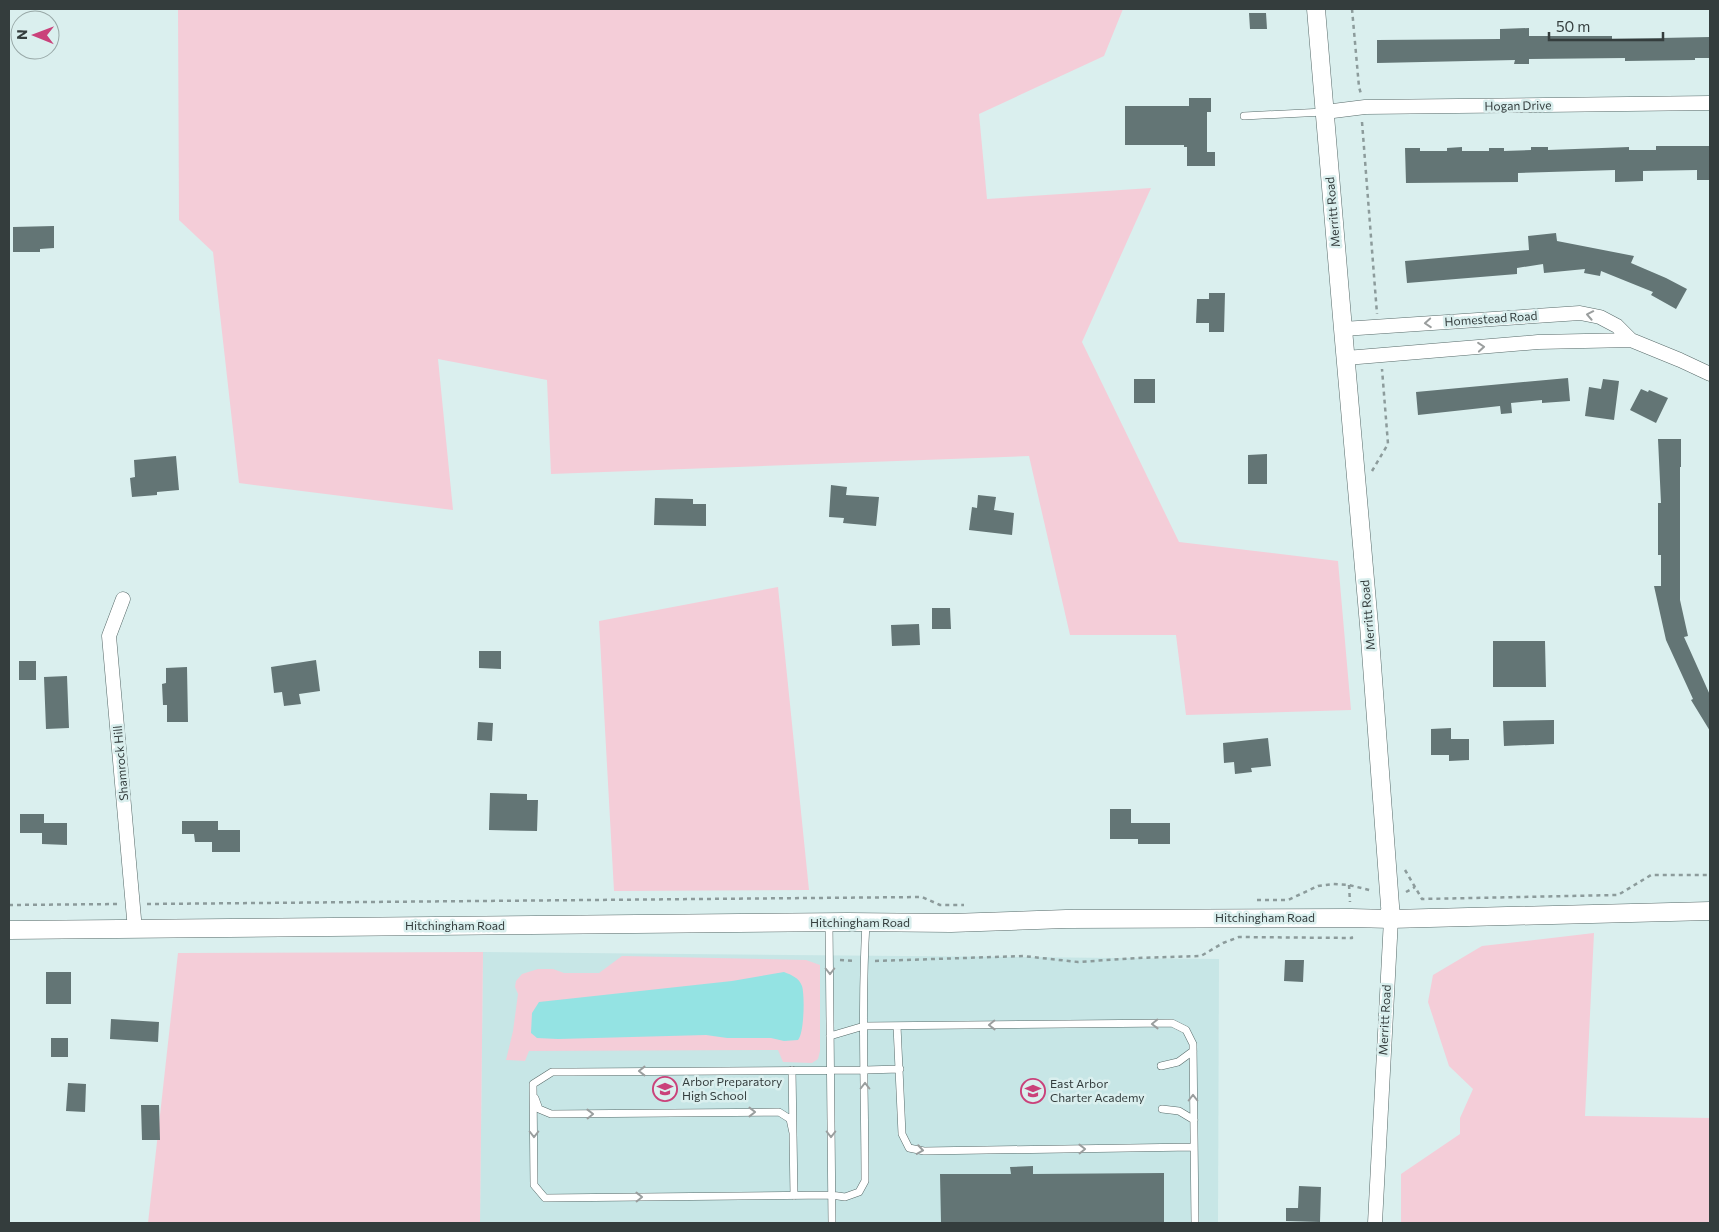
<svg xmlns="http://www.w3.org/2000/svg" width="1719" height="1232" viewBox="0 0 1719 1232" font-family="Commissioner,sans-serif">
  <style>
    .built { fill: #c7e6e6 }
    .green { fill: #f4cdd8 }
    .water { fill: #94e3e3 }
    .building { fill: #637575 }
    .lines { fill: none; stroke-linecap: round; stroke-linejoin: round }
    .service-casing { stroke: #576a69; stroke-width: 8 }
    .minor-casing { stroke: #576a69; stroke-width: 15 }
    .tertiary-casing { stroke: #576a69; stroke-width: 19 }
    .path { stroke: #8c9b9b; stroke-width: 2.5; stroke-dasharray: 4 4; stroke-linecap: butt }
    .service { stroke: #fff; stroke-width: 7 }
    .minor { stroke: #fff; stroke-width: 14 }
    .tertiary { stroke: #fff; stroke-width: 18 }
    .oneway { stroke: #9a9e9e }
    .labels { text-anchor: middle; stroke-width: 5; stroke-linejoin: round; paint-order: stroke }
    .street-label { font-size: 12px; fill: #343d3d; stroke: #daefee }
    .poi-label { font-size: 12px; fill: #343d3d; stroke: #daefee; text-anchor: start }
  </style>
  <rect width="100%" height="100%" fill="#daefee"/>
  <!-- built -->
  <path class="built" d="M483,952L1219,959L1218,1223H480Z"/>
  <!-- green -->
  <path class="green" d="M178,9H1123L1104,56L979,114L987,199L1151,188L1082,342L1179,542L1338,561L1351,710L1186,715L1176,635H1070L1029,456L551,474L547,380L438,359L453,510L239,483L213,252L179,220Z
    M778,587L809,890L614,891L599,621Z
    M1594,933L1585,1116L1710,1118V1223H1401V1174L1460,1134V1118L1473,1089L1449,1066L1428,1002L1433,975L1482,946Z
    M483,952L480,1223H148L178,953Z
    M622,956L806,960L820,965V1051L818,1059L812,1063L783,1062L778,1050L529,1051L525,1061L506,1060L513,1031L518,994L515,987L516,981L522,974L538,969H553L564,973H599Z"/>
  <!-- water -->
  <path class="water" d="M784,972C792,975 799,978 802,986C805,996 804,1034 798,1040L784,1041L771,1038H727L706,1035L558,1039L537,1038L531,1033L532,1013L539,1002L732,981Z"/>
  <!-- building -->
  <path class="building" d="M1249,13H1266L1267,29H1250Z
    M1529,28V36H1612V39L1710,37V58H1695V60L1625,61V58L1529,59V64H1514L1515,60L1377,63V40L1500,39V29Z
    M1189,98H1211V112H1207V152H1215V166H1187V147H1184V145H1125V106H1189Z
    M1656,146H1710V180H1697V170L1643,171V181L1615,182V170L1518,173V182L1406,183L1405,148H1420V151H1447V148L1462,147V151H1489V148H1504V151L1531,150V147H1548V150L1629,147V150H1656Z
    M54,226V248L40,249V252H13V227Z
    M1556,233L1557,241L1634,256L1631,263L1666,278L1687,289L1676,309L1651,295L1653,292L1601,271L1600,276L1584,273L1585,269L1544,273L1543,264L1517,268V274L1407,283L1405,261L1529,250L1528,236Z
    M1209,293H1225L1224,332H1209V323H1196L1197,299H1209Z
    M1568,378L1570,401L1542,403V400L1511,403L1512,413L1501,414L1500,406L1418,415L1416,392Z
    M1134,379H1155V403H1134Z
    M1603,379L1619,381L1614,420L1585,416L1589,387L1601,389Z
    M1641,389L1648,392L1649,390L1668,398L1656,423L1630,410Z
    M1658,439H1681V467H1680V600L1688,636L1684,637L1710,695V731L1691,700L1693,699L1666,640L1654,586H1661V555H1658V503H1661Z
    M1267,454V484H1248V455Z
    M176,456L179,490L157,492V495L132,497L130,478L135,477L134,460Z
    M831,485L847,487L846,495L879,497L876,526L843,523L844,518L829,517Z
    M978,495L996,497L994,510L1014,513L1012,535L969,530L972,507L977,508Z
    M655,498L693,499V504H706V526L654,525Z
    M932,608H950L951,629H932Z
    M919,624L920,645L892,646L891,625Z
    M1493,641H1545L1546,687H1493Z
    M479,651H501V669L479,668Z
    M316,660L320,691L299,694L301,704L284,706L282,692L274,693L271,667Z
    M19,661H36V680H19Z
    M187,667L188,722H167V705H163L162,684L166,683V668Z
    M67,676L69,728L46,729L44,677Z
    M1554,720V744L1504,746L1503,721Z
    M478,722L493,723L492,741L477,740Z
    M1451,728V739H1469V760L1449,761V755H1431V729Z
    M1268,738L1271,766L1251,768L1252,772L1235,774L1234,762L1224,763L1223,743Z
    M490,793L527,794V800H538L537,831L489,830Z
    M1110,809H1131V823H1170V844H1138V839H1110Z
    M20,814H44V823H67V845L42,844V833H20Z
    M182,821H218V830H240V852H212V842H195L194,834H182Z
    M1285,960H1304L1303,982L1284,981Z
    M46,972H71V1004H46Z
    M111,1019L159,1022L158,1042L110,1039Z
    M51,1038H68V1057H51Z
    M68,1083L86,1084L85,1112L66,1111Z
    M141,1105H159L160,1140H142Z
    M1033,1166V1174L1164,1173V1223L941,1222L940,1174H1011L1010,1167Z
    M1299,1186L1321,1187L1320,1222L1286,1221V1208H1298Z"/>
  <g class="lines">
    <defs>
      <path id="service" d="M1244,116L1324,112
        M829,923L832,1223
        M866,923C861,1009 865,1095 865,1181L859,1192L845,1197L831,1195L545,1198L534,1185L533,1084L552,1072H573L865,1070L900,1069
        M897,1026L902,1134L909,1148L924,1151L1194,1147
        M830,1036L864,1026L1172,1023L1186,1030L1193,1044L1195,1223
        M1161,1066L1178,1062L1193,1051
        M792,1070L794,1196
        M535,1098L539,1109L551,1114L779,1112L790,1119L793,1133
        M1162,1109L1179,1111L1194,1120"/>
      <path id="minor" d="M1325,112L1365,107L1710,103
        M1343,329L1580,313L1600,317L1617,326L1631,340L1680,360L1710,374
        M1346,358L1538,342L1631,340
        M123,599L109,636L135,930
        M1375,1223L1391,919"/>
      <path id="tertiary" d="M1316,9L1343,329L1369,625L1391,919
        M9,930L847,922L951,923L1066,919L1351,918L1391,919L1710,911"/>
    </defs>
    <!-- service casing -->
    <use href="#service" class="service-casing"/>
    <!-- minor casing -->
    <use href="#minor" class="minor-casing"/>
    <!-- tertiary casing -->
    <use href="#tertiary" class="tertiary-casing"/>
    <!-- path -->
    <path class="path" d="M1352,9L1359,87L1361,94
      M1362,122L1377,314
      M1372,471L1388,444L1382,369
      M1405,870L1422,899L1618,895L1651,875H1710
      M1349,885L1350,902
      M1406,892L1415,887
      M1257,900H1288L1318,886L1333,884L1349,885L1373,891
      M147,904L922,897L940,905H964
      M9,905L119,904
      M840,960L855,961
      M875,961L1023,956L1078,962L1137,958L1201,956L1223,943L1239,937L1352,938L1351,935"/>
    <!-- service -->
    <use href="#service" class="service"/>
    <!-- minor -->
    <use href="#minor" class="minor"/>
    <!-- tertiary -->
    <use href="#tertiary" class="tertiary"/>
  </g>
  <!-- one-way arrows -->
  <defs><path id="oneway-chevron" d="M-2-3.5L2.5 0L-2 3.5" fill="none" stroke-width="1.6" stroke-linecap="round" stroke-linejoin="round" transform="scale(1.25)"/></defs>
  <g class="oneway">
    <use href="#oneway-chevron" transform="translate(1590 315) rotate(-169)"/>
    <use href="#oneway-chevron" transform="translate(1428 323) rotate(176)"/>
    <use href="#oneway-chevron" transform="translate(1481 347) rotate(-5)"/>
    <use href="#oneway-chevron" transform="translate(830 971) rotate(90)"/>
    <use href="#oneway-chevron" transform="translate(1155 1024) rotate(179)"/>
    <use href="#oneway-chevron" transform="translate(992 1025) rotate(179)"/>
    <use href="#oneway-chevron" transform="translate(642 1071) rotate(180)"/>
    <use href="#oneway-chevron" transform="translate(865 1086) rotate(-90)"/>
    <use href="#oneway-chevron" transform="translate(1193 1098) rotate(-90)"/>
    <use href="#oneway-chevron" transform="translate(752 1112)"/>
    <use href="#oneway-chevron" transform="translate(590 1114) rotate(-1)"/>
    <use href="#oneway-chevron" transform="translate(534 1134) rotate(90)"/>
    <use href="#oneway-chevron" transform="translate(831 1134) rotate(90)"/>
    <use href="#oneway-chevron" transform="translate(1082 1149) rotate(-1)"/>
    <use href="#oneway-chevron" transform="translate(920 1150) rotate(9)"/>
    <use href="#oneway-chevron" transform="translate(639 1197) rotate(-1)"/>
  </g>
  <!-- icons -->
  <defs>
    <symbol id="school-ring" viewBox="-11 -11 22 22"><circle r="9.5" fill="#daefee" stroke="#ca417a" stroke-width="1.5"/><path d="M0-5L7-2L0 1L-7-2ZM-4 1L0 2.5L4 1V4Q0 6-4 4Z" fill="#ca417a"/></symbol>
  </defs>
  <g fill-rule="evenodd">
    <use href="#school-ring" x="651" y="1075" width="28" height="28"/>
    <use href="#school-ring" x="1019" y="1077" width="28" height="28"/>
  </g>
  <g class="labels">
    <!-- street labels -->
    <g class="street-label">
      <text transform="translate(1518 106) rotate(-1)" y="4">Hogan Drive</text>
      <text transform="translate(1333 212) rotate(-95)" y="4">Merritt Road</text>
      <text transform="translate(1491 319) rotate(-4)" y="4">Homestead Road</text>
      <text transform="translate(1368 615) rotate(-95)" y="4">Merritt Road</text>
      <text transform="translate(121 763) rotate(-95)" y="4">Shamrock Hill</text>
      <text x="1265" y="922">Hitchingham Road</text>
      <text x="860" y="927">Hitchingham Road</text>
      <text x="455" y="930">Hitchingham Road</text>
      <text transform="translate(1385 1020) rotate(-87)" y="4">Merritt Road</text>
    </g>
    <!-- poi labels -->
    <g class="poi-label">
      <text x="682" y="1086">Arbor Preparatory<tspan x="682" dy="14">High School</tspan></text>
      <text x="1050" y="1088">East Arbor<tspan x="1050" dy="14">Charter Academy</tspan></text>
    </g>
  </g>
  <!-- border -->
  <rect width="1719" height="1232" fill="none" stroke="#343d3d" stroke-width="20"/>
  <!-- north arrow -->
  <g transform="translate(35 35) rotate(271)"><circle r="24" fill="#daefee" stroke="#98a8a7"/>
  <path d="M0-4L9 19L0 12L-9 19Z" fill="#ca417a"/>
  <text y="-8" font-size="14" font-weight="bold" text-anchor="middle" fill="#343d3d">N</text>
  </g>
  <!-- scale -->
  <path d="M1549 32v8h114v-8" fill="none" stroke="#343d3d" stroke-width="2.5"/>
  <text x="1556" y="32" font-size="15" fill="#343d3d" stroke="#daefee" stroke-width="4" paint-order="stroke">50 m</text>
</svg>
